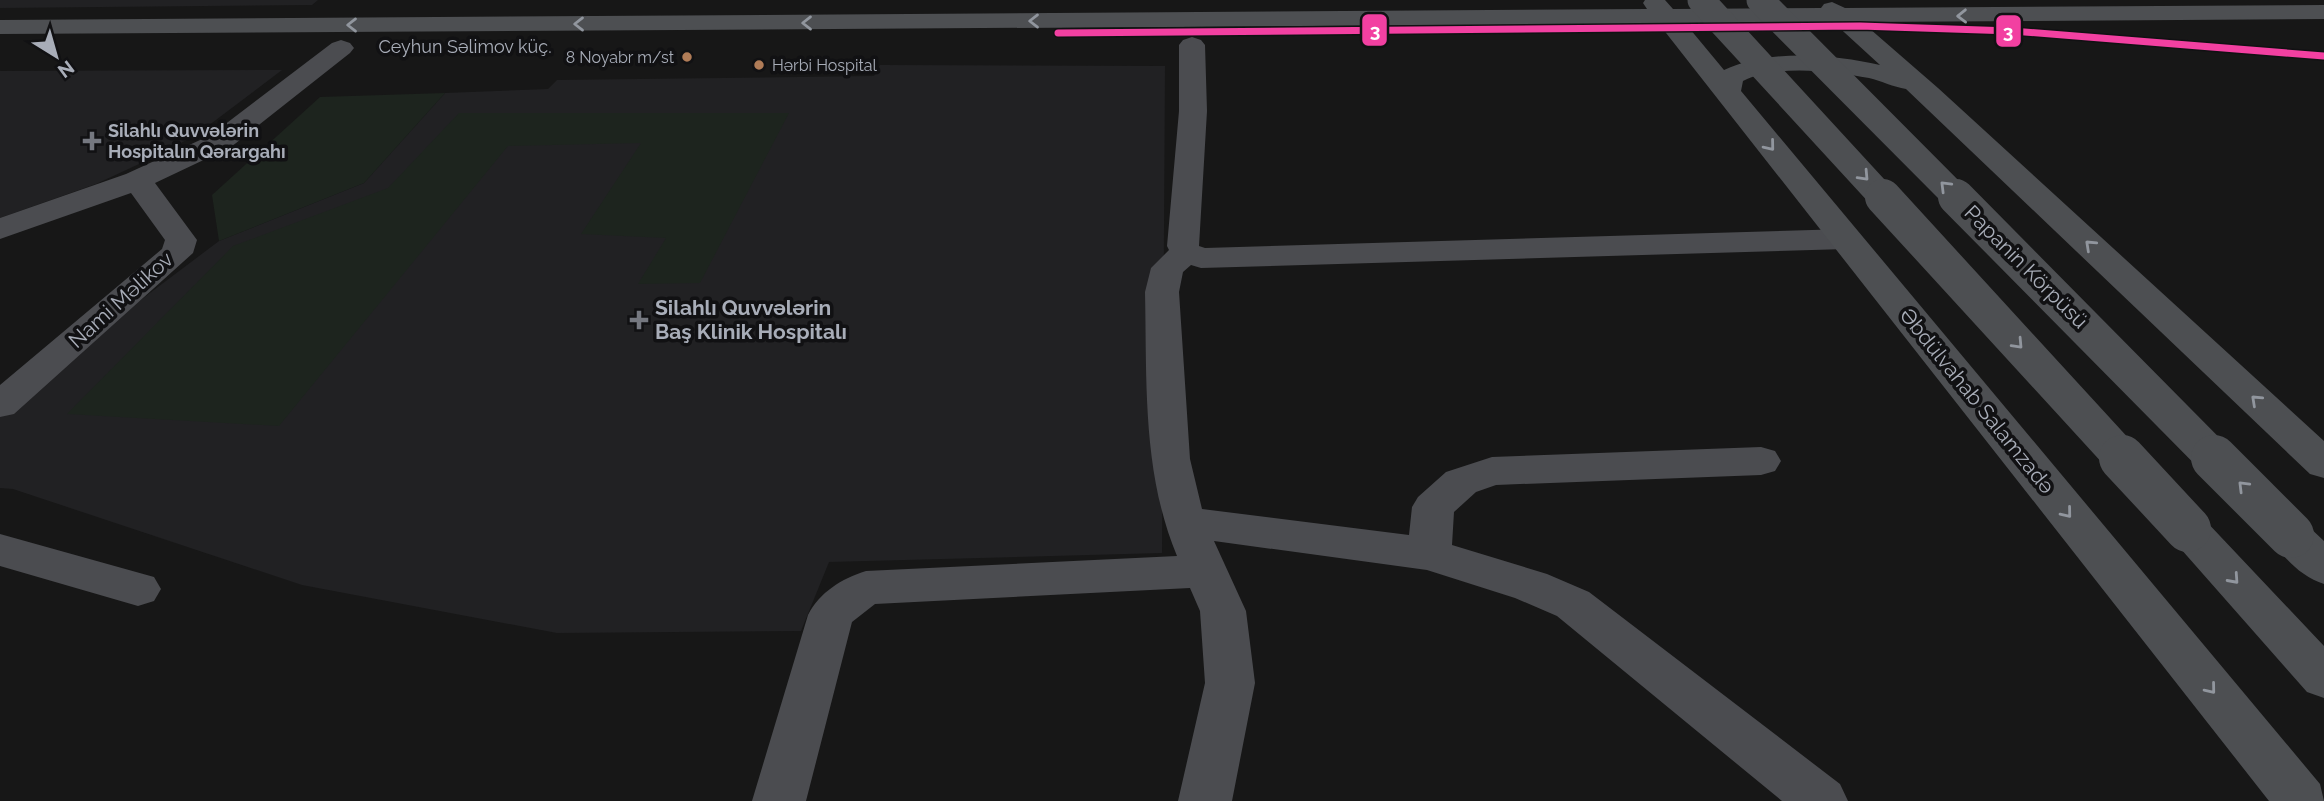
<svg xmlns="http://www.w3.org/2000/svg" width="2324" height="801" viewBox="0 0 2324 801" font-family="Raleway,sans-serif">
  <style>
    .built { fill: #212123 }
    .green { fill: #1d241e }
    .lines { fill: none; stroke-linecap: round; stroke-linejoin: round }
    .minor { fill: #4b4c50; fill-rule: evenodd }
    .major { fill: #4d4f52; fill-rule: evenodd }
    .major-bridge-far2 { stroke: #4d4f52; stroke-width: 27 }
    .major-bridge-far1 { stroke: #4d4f52; stroke-width: 36 }
    .major-bridge { stroke: #4d4f52; stroke-width: 46 }
    .metro-1-casing { stroke: #111113; stroke-width: 10 }
    .metro-1 { stroke: #f240a1; stroke-width: 7 }
    .oneway { stroke: #91969e }
    .bus-dot { fill: #b07c57; stroke: #111113; stroke-width: 2.5 }
    .poi-dot { fill: #757880; stroke: #111113; stroke-width: 2.5 }
    .labels { text-anchor: middle; stroke-width: 7; stroke-linejoin: round; paint-order: stroke }
    .far-bus-label { font-size: 16px; fill: #a8adb8; stroke: #111113; text-anchor: end }
    .far-street-label { font-size: 18px; fill: #a8adb8; stroke: #111113 }
    .far-poi-label { font-size: 18px; font-weight: bold; fill: #a8adb8; stroke: #111113; text-anchor: start }
    .street-label { font-size: 21px; fill: #a8adb8; stroke: #111113 }
    .poi-label { font-size: 21px; font-weight: bold; fill: #a8adb8; stroke: #111113; text-anchor: start }
    .line-badge { stroke: #111113; stroke-width: 2.5 }
    .badge-label { font-size: 19px; text-anchor: middle; font-weight: bold; fill: #fff }
  </style>
  <rect width="100%" height="100%" fill="#171717"/>
  <!-- built -->
  <path class="built" d="M0,0H318L312,5L0,8Z
    M880,65L1165,66L1162,553L829,562L801,631L557,633L302,585L13,489L0,488V406L219,241L364,183L445,93L548,89L557,80L874,76Z
    M282,70L200,132L167,151L96,184L0,218V71Z"/>
  <!-- green -->
  <path class="green" d="M445,93L364,183L219,241L212,195L320,97Z
    M459,113H789L700,283L638,284L666,238L581,234L641,143L508,146L279,426L67,414L233,246L388,188Z"/>
  <g class="lines">
    <!-- minor -->
    <path class="minor" d="M1192,37L1201,40L1205,45L1207,111L1199,246L1205,248L1846,229L1857,232L1862,239L1857,246L1846,249L1201,268L1191,265L1183,272L1179,292L1190,459L1202,509L1409,535L1412,507L1418,497L1446,472L1492,457L1761,447L1775,451L1781,461L1775,471L1761,475L1496,485L1476,492L1454,512L1452,545L1547,574L1589,592L1840,784L1848,801H1782L1557,616L1515,598L1427,570L1214,541L1246,611L1255,683L1232,801H1178L1205,683L1200,611L1190,588L875,604L852,622L806,801H752L808,615C820,592 841,579 866,571L1177,556C1142,472 1147,381 1145,292L1151,268L1169,250L1167,246L1179,111V45L1183,40Z
      M341,40L350,43L354,48L350,53L231,147L155,183L197,240L193,253L14,414L0,417V385L162,249L165,240L131,193L0,239V218L126,174L211,135L332,43Z
      M0,534L154,577L161,589L154,601L138,606L0,566Z"/>
    <!-- major -->
    <path class="major" d="M1645,0H1665L1673,9L1821,8L1824,4L1832,2L1845,8L2324,5V19L1862,22L1938,88L2324,441V478L2310,474L1906,89C1893,87 1882,81 1869,78C1831,71 1778,64 1743,81L1741,91L2320,784L2324,801H2269L1659,24L0,34V20L1647,9L1643,3ZM1833,22L1880,65C1831,54 1770,49 1724,70L1685,23Z
      M2188,514L2203,518L2324,646V698L2307,692L2173,540L2166,529L2173,518Z
      M2291,520L2306,524L2324,541V584C2301,577 2281,556 2269,535L2276,524Z"/>
    <!-- major-bridge-far2 -->
    <path class="major-bridge-far2" d="M1701,0L1884,199
      M1760,0L1958,199"/>
    <!-- major-bridge-far1 -->
    <path class="major-bridge-far1" d="M1883,197L2124,460
      M1956,197L2216,460"/>
    <!-- major-bridge -->
    <path class="major-bridge" d="M2122,458L2188,529
      M2214,458L2291,535"/>
    <defs>
      <path id="metro-1" d="M1058,33L1860,26L2012,31L2324,56"/>
    </defs>
    <!-- metro-1 casing -->
    <use href="#metro-1" class="metro-1-casing"/>
    <!-- metro-1 -->
    <use href="#metro-1" class="metro-1"/>
  </g>
  <!-- one-way arrows -->
  <defs><path id="oneway-chevron" d="M-2-3.5L2.5 0L-2 3.5" fill="none" stroke-width="1.6" stroke-linecap="round" stroke-linejoin="round" transform="scale(1.75)"/></defs>
  <g class="oneway">
    <use href="#oneway-chevron" transform="translate(1962 16) rotate(179)"/>
    <use href="#oneway-chevron" transform="translate(1034 21) rotate(180)"/>
    <use href="#oneway-chevron" transform="translate(807 23) rotate(180)"/>
    <use href="#oneway-chevron" transform="translate(579 24) rotate(180)"/>
    <use href="#oneway-chevron" transform="translate(352 25) rotate(180)"/>
    <use href="#oneway-chevron" transform="translate(1770 146) rotate(51)"/>
    <use href="#oneway-chevron" transform="translate(1864 176) rotate(47)"/>
    <use href="#oneway-chevron" transform="translate(1945 186) rotate(-135)"/>
    <use href="#oneway-chevron" transform="translate(2090 245) rotate(-137)"/>
    <use href="#oneway-chevron" transform="translate(2018 344) rotate(47)"/>
    <use href="#oneway-chevron" transform="translate(2256 400) rotate(-137)"/>
    <use href="#oneway-chevron" transform="translate(2243 486) rotate(-135)"/>
    <use href="#oneway-chevron" transform="translate(2067 513) rotate(51)"/>
    <use href="#oneway-chevron" transform="translate(2234 579) rotate(48)"/>
    <use href="#oneway-chevron" transform="translate(2211 689) rotate(51)"/>
  </g>
  <!-- markers -->
  <g class="bus-dot">
    <circle cx="687" cy="57" r="6"/>
    <circle cx="759" cy="65" r="6"/>
  </g>
  <g class="poi-dot">
    <path d="M88.5 130.5h7v7h7v7h-7v7h-7v-7h-7v-7h7z"/>
    <path d="M635.5 309.5h7v7h7v7h-7v7h-7v-7h-7v-7h7z"/>
  </g>
  <g class="labels">
    <!-- far-bus labels -->
    <g class="far-bus-label">
      <text x="674" y="63">8 Noyabr m/st</text>
      <text x="772" y="71" text-anchor="start">Hərbi Hospital</text>
    </g>
    <!-- far-street labels -->
    <g class="far-street-label">
      <text x="465" y="53">Ceyhun Səlimov küç.</text>
    </g>
    <!-- far-poi labels -->
    <g class="far-poi-label">
      <text x="108" y="137">Silahlı Quvvələrin<tspan x="108" dy="21">Hospitalın Qərargahı</tspan></text>
    </g>
    <!-- street labels -->
    <g class="street-label">
      <text transform="translate(2026 267) rotate(45)" y="7">Papanin Körpüsü</text>
      <text transform="translate(121 300) rotate(-42)" y="7">Nami Məlikov</text>
      <text transform="translate(1977 401) rotate(51)" y="7">Əbdülvahab Salamzadə</text>
    </g>
    <!-- poi labels -->
    <g class="poi-label">
      <text x="655" y="315">Silahlı Quvvələrin<tspan x="655" dy="24">Baş Klinik Hospitalı</tspan></text>
    </g>
  </g>
  <g class="line-badge">
    <rect x="1361" y="13" width="27" height="34" rx="7" fill="#f240a1"/>
    <rect x="1995" y="14" width="27" height="34" rx="7" fill="#f240a1"/>
  </g>
  <g class="badge-label">
    <text x="1375" y="37">3</text>
    <text x="2008" y="38">3</text>
  </g>
  <!-- north arrow -->
  <g transform="translate(56 56) rotate(143)" stroke="#111113" stroke-width="5" paint-order="stroke">
  <path d="M0-5L12 26L0 18L-12 26Z" fill="#a8adb8"/>
  <text y="-10" font-size="19" font-weight="bold" text-anchor="middle" fill="#a8adb8">N</text>
  </g>
</svg>
